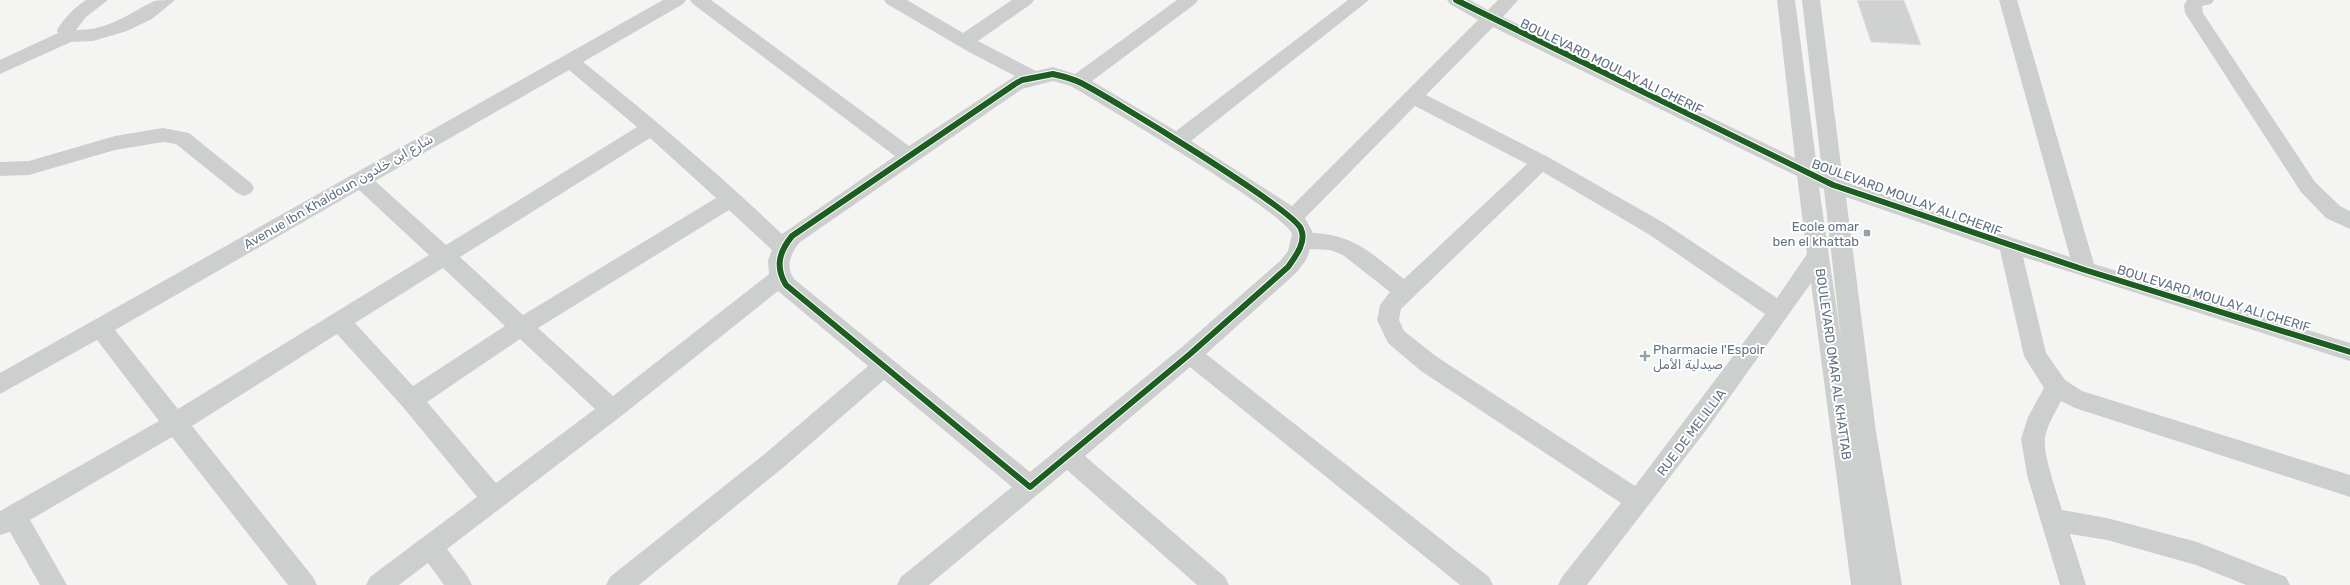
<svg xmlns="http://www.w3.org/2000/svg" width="2350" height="585" viewBox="0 0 2350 585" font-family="Rubik,'Noto Sans Arabic',sans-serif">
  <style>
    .building { fill: #d0d2d2; stroke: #e4e4e2 }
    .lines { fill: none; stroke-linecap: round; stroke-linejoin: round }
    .minor { fill: #cdcfcf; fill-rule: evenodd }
    .cycleway-casing { stroke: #fff; stroke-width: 8 }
    .cycleway { stroke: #1b5e20; stroke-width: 6 }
    .poi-dot { fill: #95a0aa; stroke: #fff; stroke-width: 1.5 }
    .labels { text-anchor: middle; stroke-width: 4; stroke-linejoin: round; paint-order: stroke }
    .street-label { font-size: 13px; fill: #627284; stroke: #fff }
    .poi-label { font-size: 13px; fill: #627284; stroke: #fff; text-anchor: end }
  </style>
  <rect width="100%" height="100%" fill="#f4f4f2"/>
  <!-- building -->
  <path class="building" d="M1857,0H1904L1921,45L1871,42Z"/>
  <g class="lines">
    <!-- minor -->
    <path class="minor" d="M86,0H108L86,17L76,30C106,31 129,14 154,1C159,0 169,0 175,0L152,19L127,31L93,41L71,42L0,74V60L58,33L57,30C65,17 74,8 86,0Z
      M663,0H686L683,4L583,62C652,117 718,173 782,234L895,156L693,4L690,0H711L909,146L1015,76L969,52L887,4L884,0H907L963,33L1012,0H1034L1031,4L978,41L1036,71L1053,67L1075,74L1177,0H1198L1195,4L1092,81L1176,131L1348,0H1369L1191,141L1292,206L1478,20L1450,4L1447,0H1470L1488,10L1498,0H1518L1503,17L1795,158L1777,0H1795L1817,168L1822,171L1802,0H1820L1843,181L2070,257L1999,0H2017L2094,264L2350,343V361L2023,257L2046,353L2065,380L2082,391L2350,475V497L2075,408L2061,401C2055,413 2047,425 2045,438C2043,456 2057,493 2062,510L2107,518L2197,542L2286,577L2290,585H2246L2196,565L2107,540L2070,534L2086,585H2060L2027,475L2021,439L2028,417L2044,388L2024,356L2000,250L1846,197L1876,432L1902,585H1851L1811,283L1707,429L1587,585H1558L1562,577L1621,503L1421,371L1388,343L1377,320L1380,305L1390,292L1343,255L1330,250L1310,249L1306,260L1296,273L1206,354L1489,577L1493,585H1460L1190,367L1085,456L1225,577L1229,585H1197L1067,470L929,585H897L901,577L1012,487L884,380L785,466L639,585H606L610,577L767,452L868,366L778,291L620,417L447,549L468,577L472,585H444L428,563L399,585H366L370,577L477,497L403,407L337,334L192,426L313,577L317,585H288L172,437L30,520L67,585H40L10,532L0,535V511L159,421L97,340L0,394V373ZM1493,27L1797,176L1807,254L1777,298L1664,223L1548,157L1426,95ZM569,70L637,127L446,245L375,181ZM1053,81L1071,86C1101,104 1287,214 1292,234L1288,251L1280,261L1182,347L1030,472L794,279C785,266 791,253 800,242L1022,89ZM1415,106L1527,164L1404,279C1373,255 1356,235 1313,233L1305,218ZM650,138L716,198L523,315L460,257ZM1543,172L1650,235L1765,314L1635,486L1437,357L1404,331L1399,320L1401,309ZM1819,187L1824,189L1841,339ZM359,190L429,255L178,409L115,330ZM729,210L772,250L768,260L769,274L613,396L538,328ZM443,268L505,326L413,386L355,323ZM520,339L595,409L496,483L427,402Z
      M2187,0H2214L2211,4L2202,6L2203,13L2315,182L2340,206L2350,211V229L2326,218L2301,192L2185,13L2184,5Z
      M163,128L189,133L251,183L254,188L251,193L244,196L237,193L176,144L163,142L115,150L29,175L0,176V162L29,161L115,136Z"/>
    <defs>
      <path id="cycleway" d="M1456,0L1833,185L2085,270L2350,352
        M1053,74C1061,76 1071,78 1079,82C1108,96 1294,210 1301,229C1307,242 1295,257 1288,267L1190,354L1030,487L786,285C775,267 779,252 792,236L1015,84L1022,80Z"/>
    </defs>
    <!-- cycleway casing -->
    <use href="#cycleway" class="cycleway-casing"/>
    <!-- cycleway -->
    <use href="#cycleway" class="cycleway"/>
  </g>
  <!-- markers -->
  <g class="poi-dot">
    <rect x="1863" y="229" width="8" height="8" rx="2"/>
    <path d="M1643 350h4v4h4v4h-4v4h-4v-4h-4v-4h4z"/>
  </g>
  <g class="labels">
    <!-- street labels -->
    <g class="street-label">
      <text transform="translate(1612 66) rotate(26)" y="5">BOULEVARD MOULAY ALI CHERIF</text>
      <text transform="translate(338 191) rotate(-30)" y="5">Avenue Ibn Khaldoun شارع ابن خلدون</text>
      <text transform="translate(1907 197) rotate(20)" y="5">BOULEVARD MOULAY ALI CHERIF</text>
      <text transform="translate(2214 298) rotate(17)" y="5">BOULEVARD MOULAY ALI CHERIF</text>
      <text transform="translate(1834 364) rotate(82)" y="5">BOULEVARD OMAR AL KHATTAB</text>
      <text transform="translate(1691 432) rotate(-53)" y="5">RUE DE MELILLIA</text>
    </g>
    <!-- poi labels -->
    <g class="poi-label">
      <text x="1859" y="231">Ecole omar<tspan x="1859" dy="15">ben el khattab</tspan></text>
      <text x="1653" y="354" text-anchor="start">Pharmacie l'Espoir<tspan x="1653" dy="15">صيدلية الأمل</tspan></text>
    </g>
  </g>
</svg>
